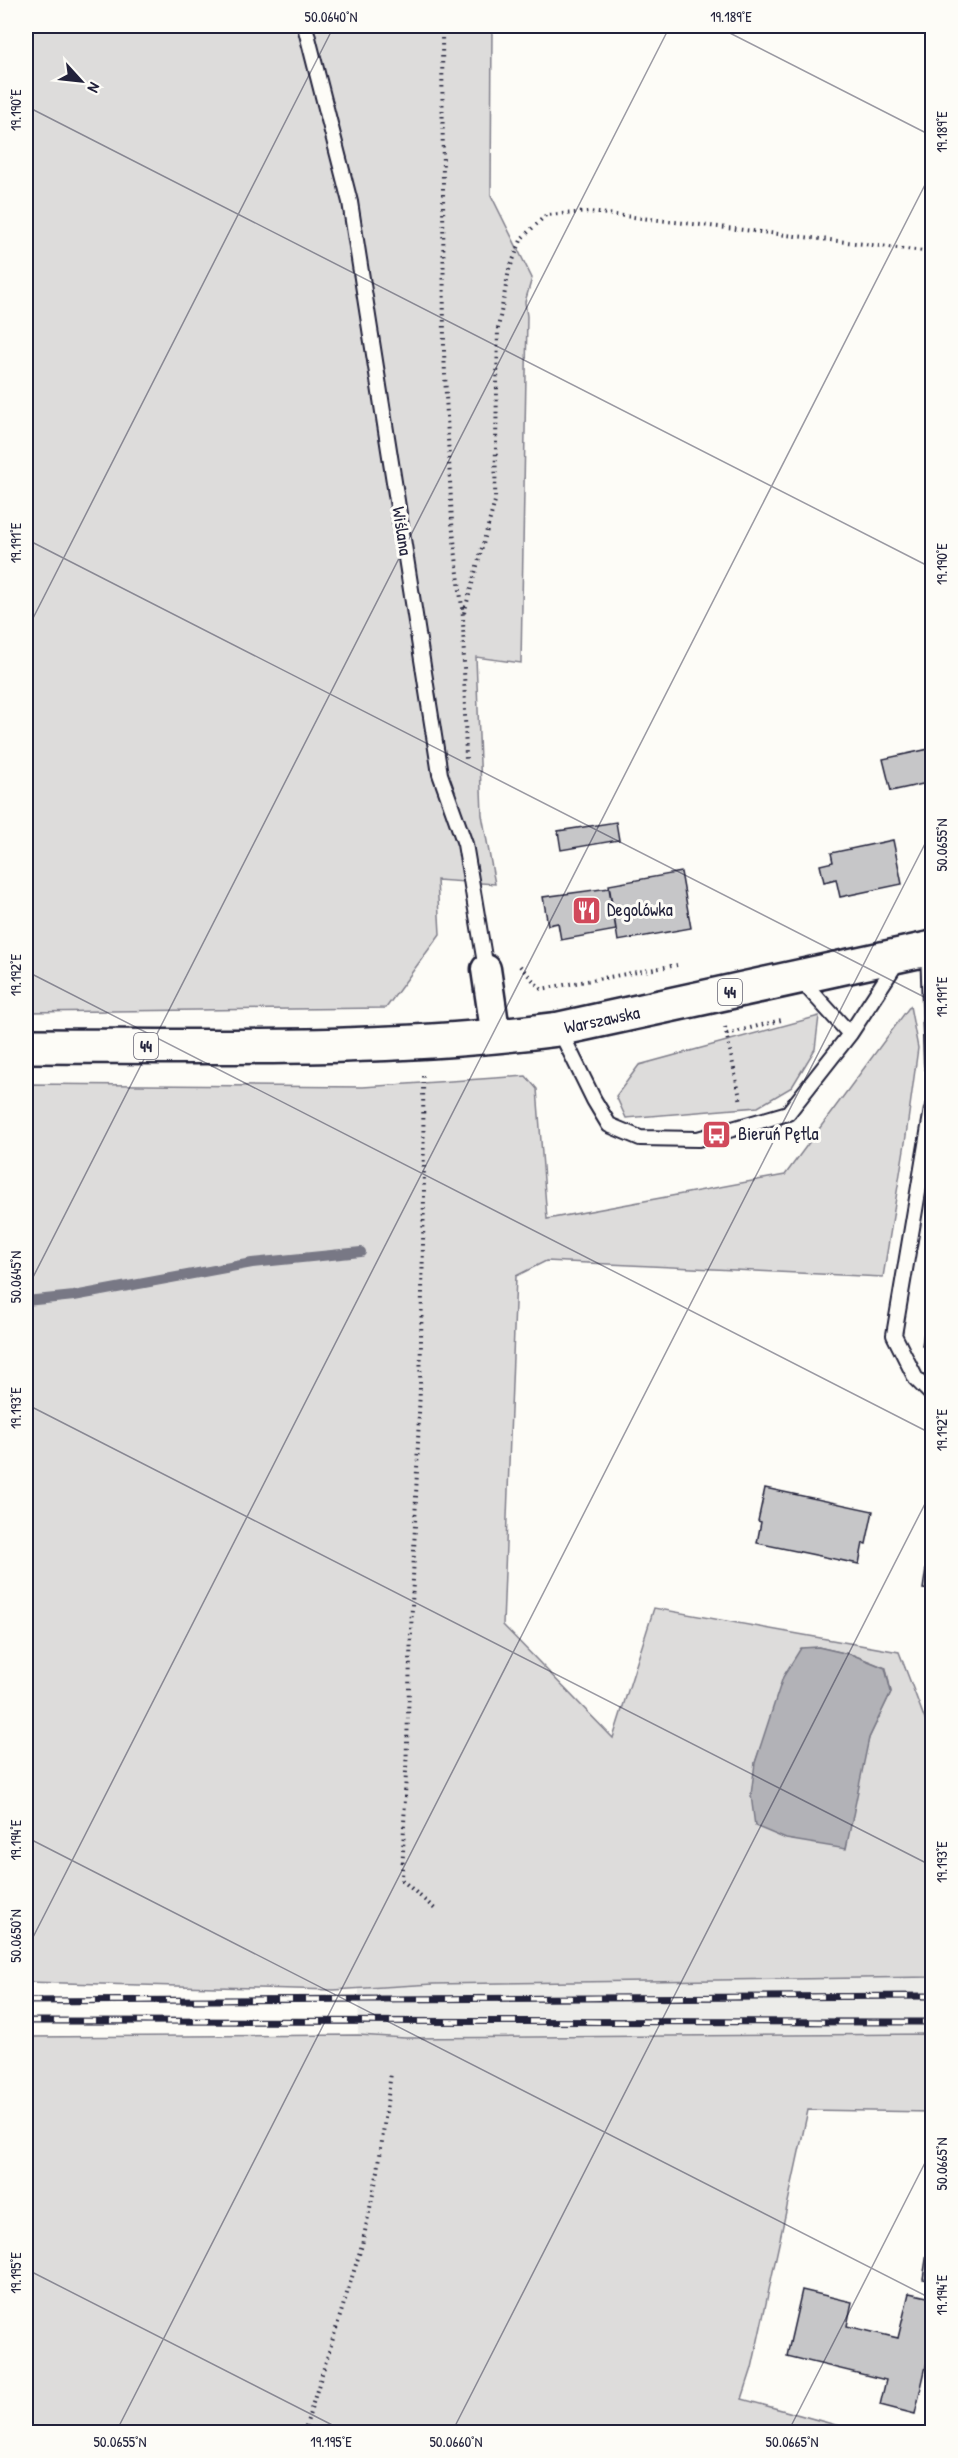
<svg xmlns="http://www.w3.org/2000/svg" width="958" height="2458" viewBox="0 0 958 2458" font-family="'Patrick Hand',sans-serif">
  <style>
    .built { fill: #ecece9 }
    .green { fill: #dddcdb; stroke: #807f8b; stroke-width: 1.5; fill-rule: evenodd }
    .water { fill: #b2b2b7; stroke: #787885; stroke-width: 1.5 }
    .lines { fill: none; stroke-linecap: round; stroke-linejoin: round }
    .stream { stroke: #787885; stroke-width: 10 }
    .building { fill: #c6c6c8; stroke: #22223b; stroke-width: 1.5 }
    .lane-casing { stroke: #22223b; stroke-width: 18 }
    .street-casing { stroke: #22223b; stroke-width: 33 }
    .primary-casing { stroke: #22223b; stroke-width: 38 }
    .path { stroke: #22223b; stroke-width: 4; stroke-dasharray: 1.5 4.5; stroke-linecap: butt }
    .lane { stroke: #fdfcf7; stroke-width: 14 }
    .street { stroke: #fdfcf7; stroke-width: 28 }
    .primary { stroke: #fdfcf7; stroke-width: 33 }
    .rail-casing { stroke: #22223b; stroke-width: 7 }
    .rail { stroke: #fdfcf7; stroke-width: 4.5; stroke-dasharray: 14; stroke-linecap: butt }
    .ticks { fill: none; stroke: #22223b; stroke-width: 1.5; stroke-opacity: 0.45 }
    .labels { text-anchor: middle; stroke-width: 6; stroke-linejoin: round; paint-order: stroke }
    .shield { fill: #fdfcf7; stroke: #646373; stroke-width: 1.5 }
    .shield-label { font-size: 16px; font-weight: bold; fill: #22223b }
    .street-label { font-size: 18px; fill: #22223b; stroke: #fdfcf7 }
    .poi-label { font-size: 18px; fill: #22223b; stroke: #fdfcf7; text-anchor: start }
    .neatline { fill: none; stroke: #22223b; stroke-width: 2 }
    .ticks-label { font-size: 15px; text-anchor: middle; fill: #22223b }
  </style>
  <rect width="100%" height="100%" fill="#fdfcf7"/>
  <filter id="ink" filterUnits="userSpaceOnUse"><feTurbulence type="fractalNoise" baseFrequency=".0167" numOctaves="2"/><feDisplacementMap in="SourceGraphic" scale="12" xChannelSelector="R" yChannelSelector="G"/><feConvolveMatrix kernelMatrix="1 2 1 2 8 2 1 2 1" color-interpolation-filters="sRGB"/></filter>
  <g filter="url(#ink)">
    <!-- built -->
    <path class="built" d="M932,1977V2034L405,2038L358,2035L359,1989L433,1984Z"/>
    <!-- green -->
    <path class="green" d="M26,26H492L491,195L532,278L525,302L527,316L521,663L476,657L482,815L495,884L437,880L440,934L386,1008L26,1012Z
      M910,1006L918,1048L905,1143L883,1277L546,1261L516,1276L503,1625L613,1738L654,1608L899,1652L932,1738V1977L433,1984L333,1990L26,1982V1084L363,1087L526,1076L537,1089L547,1219L785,1175ZM818,1647L853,1655L886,1668L891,1692L869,1738L861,1768L755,1763L767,1730Z
      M819,1016L815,1049L792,1087L758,1107L626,1118L616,1096L639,1065Z
      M932,2034V2112L808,2110L752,2368L742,2399L861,2432H26V2160L28,2139L26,2114V2037L358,2035L405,2038Z"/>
    <!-- water -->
    <path class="water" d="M818,1647L853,1655L885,1668L891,1692L869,1738L846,1849L786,1839L755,1826L751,1795L755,1763L783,1677L801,1648Z"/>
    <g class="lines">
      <!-- stream -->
      <path class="stream" d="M26,1301L74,1296L252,1263L361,1252"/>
    </g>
    <!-- building -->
    <path class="building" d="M929,749L932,765V782L891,791L883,759Z
      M616,822L619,840L561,850L558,831Z
      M893,840L902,884L840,897L836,879L824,882L820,865L833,862L831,853Z
      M681,872L691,928L618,941L609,885Z
      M609,888L616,930L561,940L558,923L548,925L543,897Z
      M930,1288L932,1289V1349L922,1346Z
      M765,1488L873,1511L866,1544L863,1543L859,1564L757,1543L761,1522L758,1521Z
      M932,1526V1590L923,1589Z
      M931,2227H932V2281L923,2279Z
      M802,2290L852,2302L847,2326L898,2338L909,2293L932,2298V2340L915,2414L880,2405L886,2380L787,2356Z"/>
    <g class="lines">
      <defs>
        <path id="lane" d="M305,26L350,202L440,774L465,844L486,969
          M928,949L932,1065
          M799,978L850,1034
          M559,1029L594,1100L609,1125L640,1138L698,1139L788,1113L850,1034L899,959
          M932,1109L894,1335L916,1379L932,1395"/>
        <path id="street" d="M486,969L496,1037"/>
        <path id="primary" d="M26,1046C203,1046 382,1052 559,1029L932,948"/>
      </defs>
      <!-- lane casing -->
      <use href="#lane" class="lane-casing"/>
      <!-- street casing -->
      <use href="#street" class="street-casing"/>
      <!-- primary casing -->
      <use href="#primary" class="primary-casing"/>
      <!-- path -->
      <path class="path" d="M442,26L444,352L452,523L463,616L466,763
        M464,613L495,501L498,328L509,270L522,238L546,215L590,212L932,252
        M520,966L541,989L677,965
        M725,1027L741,1102
        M727,1034L781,1020
        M423,1076L424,1196L420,1387L402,1880L437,1911
        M304,2432L362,2245L378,2171L391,2073"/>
      <!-- lane -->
      <use href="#lane" class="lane"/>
      <!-- street -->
      <use href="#street" class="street"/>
      <!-- primary -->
      <use href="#primary" class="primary"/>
      <defs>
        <path id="rail" d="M26,2001L932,1996
          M26,2021L932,2022"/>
      </defs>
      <!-- rail casing -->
      <use href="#rail" class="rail-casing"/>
      <!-- rail -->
      <use href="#rail" class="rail"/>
    </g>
  </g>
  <!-- ticks -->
  <path class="ticks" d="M716,26L932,136M26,106L932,568M26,539L932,1001M26,632L334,26M26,971L932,1434M26,1291L670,26M26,1404L932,1866M26,1837L932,2299M26,1951L932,171M26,2269L346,2432M116,2432L932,830M452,2432L932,1490M788,2432L932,2149"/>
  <!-- icons -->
  <defs>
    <symbol id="restaurant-square" viewBox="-11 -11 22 22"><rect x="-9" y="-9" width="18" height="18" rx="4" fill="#d1495b" stroke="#fdfcf7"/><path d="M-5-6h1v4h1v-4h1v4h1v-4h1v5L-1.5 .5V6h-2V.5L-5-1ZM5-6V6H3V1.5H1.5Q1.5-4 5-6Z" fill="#fff"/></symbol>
    <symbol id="bus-square" viewBox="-11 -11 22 22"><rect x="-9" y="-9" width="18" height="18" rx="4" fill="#d1495b" stroke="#fdfcf7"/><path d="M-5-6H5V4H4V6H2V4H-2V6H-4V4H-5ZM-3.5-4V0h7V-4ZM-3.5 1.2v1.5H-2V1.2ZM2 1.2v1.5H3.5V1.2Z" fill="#fff"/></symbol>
  </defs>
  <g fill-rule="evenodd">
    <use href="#restaurant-square" x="570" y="894" width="33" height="33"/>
    <use href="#bus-square" x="700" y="1118" width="33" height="33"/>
  </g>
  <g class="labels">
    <!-- shield labels -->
    <g class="shield">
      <rect x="718" y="979" width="24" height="26" rx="4.5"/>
      <rect x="134" y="1033" width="24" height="26" rx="4.5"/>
    </g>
    <g class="shield-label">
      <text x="730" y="998">44</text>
      <text x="146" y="1052">44</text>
    </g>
    <!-- street labels -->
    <g class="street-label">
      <text transform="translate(402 531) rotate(81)" y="6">Wiślana</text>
      <text transform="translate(602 1020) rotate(-12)" y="6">Warszawska</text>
    </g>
    <!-- poi labels -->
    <g class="poi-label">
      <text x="607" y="916">Degolówka</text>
      <text x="738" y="1140">Bieruń Pętla</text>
    </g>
  </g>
  <!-- margin -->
  <rect width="958" height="2458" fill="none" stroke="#fdfcf7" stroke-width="66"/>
  <!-- north arrow -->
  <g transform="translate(81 81) rotate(117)" stroke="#fdfcf7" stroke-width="4.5" paint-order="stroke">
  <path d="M0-4.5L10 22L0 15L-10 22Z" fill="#22223b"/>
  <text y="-9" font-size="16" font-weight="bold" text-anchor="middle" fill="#22223b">N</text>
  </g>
  <rect x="33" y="33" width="892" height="2392" class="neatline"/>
  <g class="ticks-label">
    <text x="331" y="22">50.0640°N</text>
    <text x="731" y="22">19.189°E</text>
    <text transform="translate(16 110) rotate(-90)" y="5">19.190°E</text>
    <text transform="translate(942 132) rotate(-90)" y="5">19.189°E</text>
    <text transform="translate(16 543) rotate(-90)" y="5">19.191°E</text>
    <text transform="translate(942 564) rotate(-90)" y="5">19.190°E</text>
    <text transform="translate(942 845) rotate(-90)" y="5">50.0655°N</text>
    <text transform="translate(16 975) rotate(-90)" y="5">19.192°E</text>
    <text transform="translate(942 997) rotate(-90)" y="5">19.191°E</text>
    <text transform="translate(16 1277) rotate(-90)" y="5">50.0645°N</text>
    <text transform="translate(16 1408) rotate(-90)" y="5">19.193°E</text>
    <text transform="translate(942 1430) rotate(-90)" y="5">19.192°E</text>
    <text transform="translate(16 1840) rotate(-90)" y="5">19.194°E</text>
    <text transform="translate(942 1862) rotate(-90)" y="5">19.193°E</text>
    <text transform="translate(16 1936) rotate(-90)" y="5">50.0650°N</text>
    <text transform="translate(942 2164) rotate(-90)" y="5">50.0665°N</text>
    <text transform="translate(16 2273) rotate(-90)" y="5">19.195°E</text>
    <text transform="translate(942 2295) rotate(-90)" y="5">19.194°E</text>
    <text x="120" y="2447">50.0655°N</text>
    <text x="331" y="2447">19.195°E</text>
    <text x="456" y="2447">50.0660°N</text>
    <text x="792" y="2447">50.0665°N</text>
  </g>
</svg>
